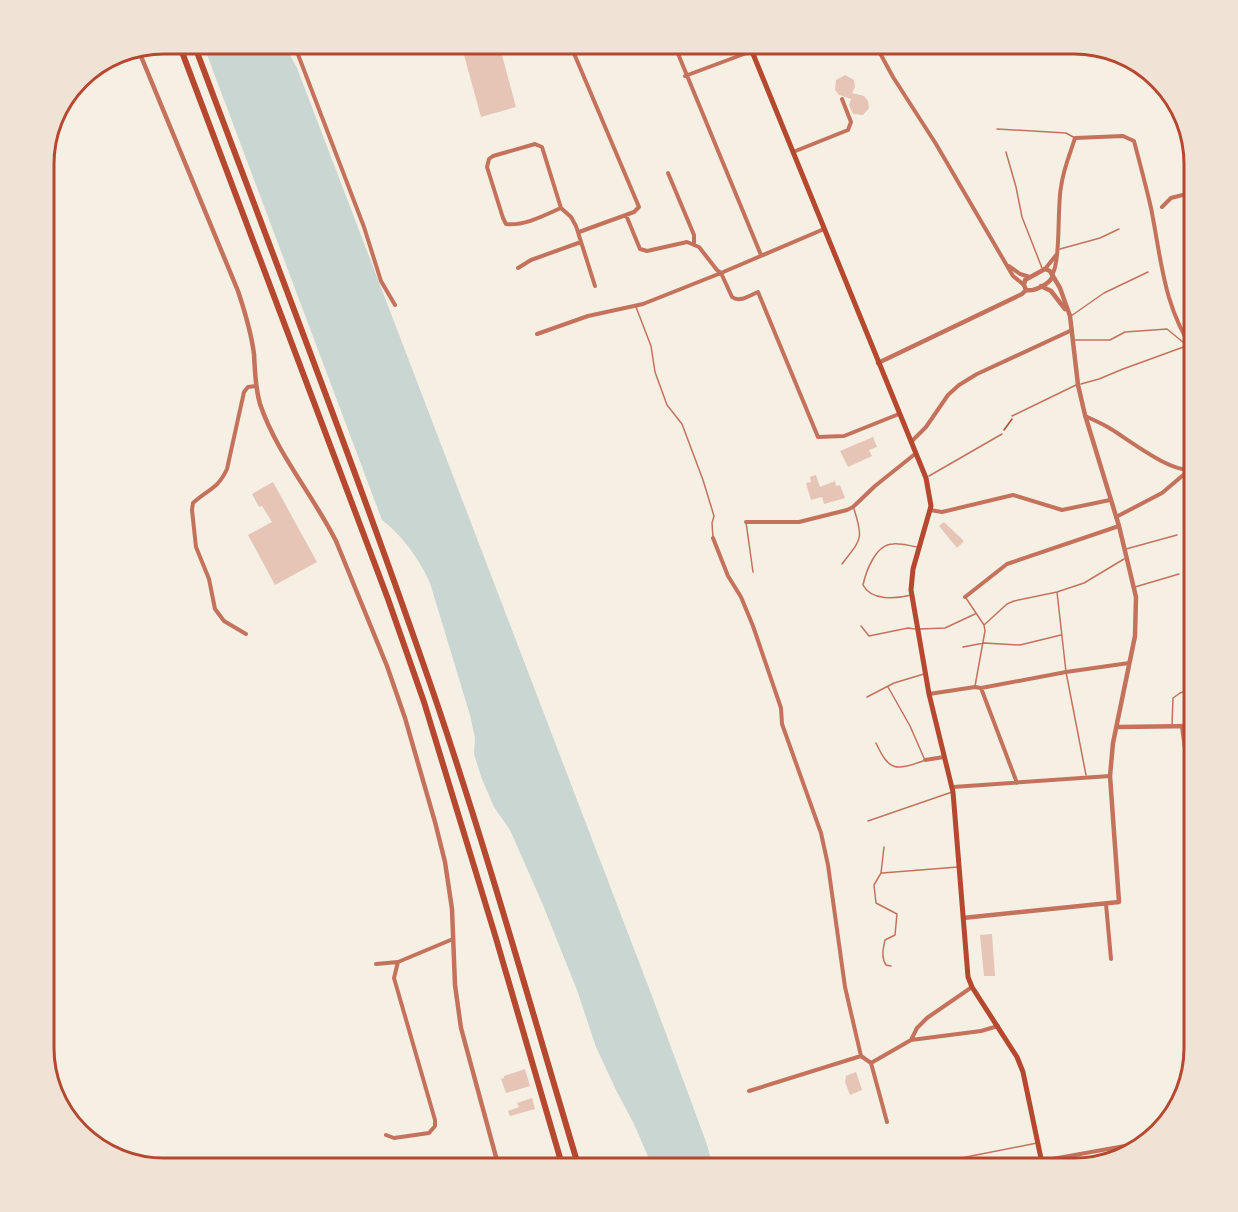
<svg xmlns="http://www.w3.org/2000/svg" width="1238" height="1212" viewBox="0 0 1238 1212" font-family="Barlow,sans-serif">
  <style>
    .water { fill: #c9d6d2 }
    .building { fill: #e6c5b7 }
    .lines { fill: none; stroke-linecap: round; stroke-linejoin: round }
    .path { stroke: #b5482f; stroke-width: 1.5 }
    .service { stroke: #c5725c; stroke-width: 1.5 }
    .minor { stroke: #c5725c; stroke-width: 4 }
    .tertiary { stroke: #c5725c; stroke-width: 4.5 }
    .secondary { stroke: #b5482f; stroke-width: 5 }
    .trunk { stroke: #b5482f; stroke-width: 6 }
    .rim { fill: none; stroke: #b5482f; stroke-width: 3 }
  </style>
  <rect width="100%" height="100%" fill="#f6efe4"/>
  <!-- water -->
  <path class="water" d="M203,44H284L297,68L652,996L705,1139L714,1168H653L634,1124L617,1092L596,1047L577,990L543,905L510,830L494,807L482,779L474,754L475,738L470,715L430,583C420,560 402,535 382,520Z"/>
  <!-- building -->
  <path class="building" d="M461,44H499L516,107L481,117Z
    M845,75L854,80L855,87L852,93L864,96L868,101L869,108L863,115L853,114L849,105L851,99L839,95L835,90L836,80Z
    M873,437L877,447L869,450L872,456L848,467L840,451Z
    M816,475L820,487L835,481L836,486L840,485L845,498L824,504L822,497L811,500L806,483L811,482L810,477Z
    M273,482L317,562L275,585L248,535L272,522L262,506L259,507L252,494Z
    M944,522L964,541L957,548L939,526Z
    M992,934L995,976H984L980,935Z
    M525,1069L530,1086L506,1093L501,1079L504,1078V1076Z
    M856,1072L862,1090L850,1095L845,1082L846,1076Z
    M532,1098L535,1109L510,1116L508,1111L519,1107L517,1103Z"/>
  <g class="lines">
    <!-- path -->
    <path class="path" d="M1004,430L1012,419
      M1184,572L1194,569"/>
    <!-- service -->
    <path class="service" d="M997,129L1066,133L1075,138
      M1006,152L1016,187L1022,217L1042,268
      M1060,249L1100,238L1119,229
      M636,307L651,346L655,372L667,405L682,424L703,480L714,516L712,523L713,538
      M1071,316L1104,293L1148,272
      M1075,340H1110L1125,332L1167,329L1184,343L1189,345
      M1081,384L1099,379L1123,369L1189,345
      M1012,416L1076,385
      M1190,469L1194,455
      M929,476L1002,434
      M746,522L753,572
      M1126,549L1177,535
      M842,564C861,539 864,540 854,509
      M1135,587L1179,574
      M1057,592L1066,672L1086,775
      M911,595C896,599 871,601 863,585C866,571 876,544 893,544C901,543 910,546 918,547
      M966,598L984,625L985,631L975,686
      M984,625L1007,604L1014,601L1057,592L1084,583L1124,559
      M861,626L869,636L908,628L915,629
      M919,629L945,628L975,614
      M1194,636V646
      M963,647L984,643L1020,645L1061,635
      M888,687L910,726L924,758
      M867,697L894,683L924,674
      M1172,725L1173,698L1180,693L1194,688
      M876,743C889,771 895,771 923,761
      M868,821L952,792
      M884,847L881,873L874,885L876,903L897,914L895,935L885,940C883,949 881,957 886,965L891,966
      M882,873L958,867
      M941,1168L946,1161L1037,1143"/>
    <!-- minor -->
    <path class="minor" d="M294,44L364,227L381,281L395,305
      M570,44L639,207L634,212L579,232
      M674,44L761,255
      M875,44L893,77L936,144L1013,276L1024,285
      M517,51L540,44
      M685,76L752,51
      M793,152L848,130L851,122L842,99
      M668,173L694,235V244
      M1162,207L1171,198L1194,192
      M561,208C545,215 525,226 506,224L503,218L487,167L489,159L493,156L535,144L542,147L561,208L571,217L576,226L595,286
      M626,215L640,249L647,251L687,242L699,247L717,270L721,273L824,229
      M1009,266L1020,274L1030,277
      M518,268L531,260L581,242
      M1045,269L1057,254
      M1052,275C1061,261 1057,208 1061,187C1063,170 1070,154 1075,138L1123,136L1134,141C1140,164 1146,186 1151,208C1162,263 1163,304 1194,352
      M537,334L588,316L643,304L721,273L732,297C740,303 750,295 758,292L818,437L844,436L899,414
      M1085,416C1094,420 1103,424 1111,429C1129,440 1173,475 1194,469
      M911,442L926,427L948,395L959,385L977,374L1072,330
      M930,510L942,512L1013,495L1062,510L1110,500
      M1116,517L1162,493L1188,471
      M746,522H799L847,510L853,507L875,486L915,454
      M713,538L728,576L741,597L753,626L781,708L782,724L821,833L828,865L845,987L861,1056L871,1063
      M965,597L1007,564L1119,526
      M246,634L224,621L215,609L209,579L196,547L192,510L193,503C208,489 218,489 227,469L244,392L248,387L256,386
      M981,688L1017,783
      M929,694L975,687L981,688L1066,672L1129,663
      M1182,727L1187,764L1194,768
      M925,760L944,757
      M953,787L1110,776
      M1106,904L1111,959
      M376,964L398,962
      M911,1040L981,1031L998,1026
      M871,1063L911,1040L917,1028L927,1018L972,987
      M871,1063L887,1122
      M749,1091L861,1056
      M386,1135L394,1138L429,1133L435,1126V1120L394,978L398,962L453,939
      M1041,1161L1147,1142"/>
    <!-- tertiary -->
    <path class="tertiary" d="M138,49L238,291C245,312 251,331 254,354C255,371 255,387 260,404C277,454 313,495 336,541L387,666L405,718L435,822L445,862L452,909L455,985L461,1028L499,1168
      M1041,286L1051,291L1065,309
      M1026,290C1035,292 1048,284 1052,278
      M878,363L1022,294L1026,290
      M1118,727L1194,726
      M963,918L1119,902L1110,776L1113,743L1135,636L1136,597L1119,526L1085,415L1078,385L1070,316L1060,288L1050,271L1045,269L1025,280L1024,285L1026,290"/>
    <!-- secondary -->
    <path class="secondary" d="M749,44L926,478L931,506L913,569L911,590L929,694L953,792L968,977L972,987L1017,1057L1023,1072L1043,1168"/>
    <!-- trunk -->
    <path class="trunk" d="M179,44L388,599L424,702L495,935L563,1168
      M194,44C274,258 357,472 432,689C486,847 531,1008 579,1168"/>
  </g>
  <!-- crop -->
  <path d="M0 0H1238V1212H0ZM164 54H1074A110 110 0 0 1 1184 164V1048A110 110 0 0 1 1074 1158H164A110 110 0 0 1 54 1048V164A110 110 0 0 1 164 54Z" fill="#f1e2d6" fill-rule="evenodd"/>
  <path class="rim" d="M164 54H1074A110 110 0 0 1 1184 164V1048A110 110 0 0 1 1074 1158H164A110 110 0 0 1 54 1048V164A110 110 0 0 1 164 54Z"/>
</svg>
